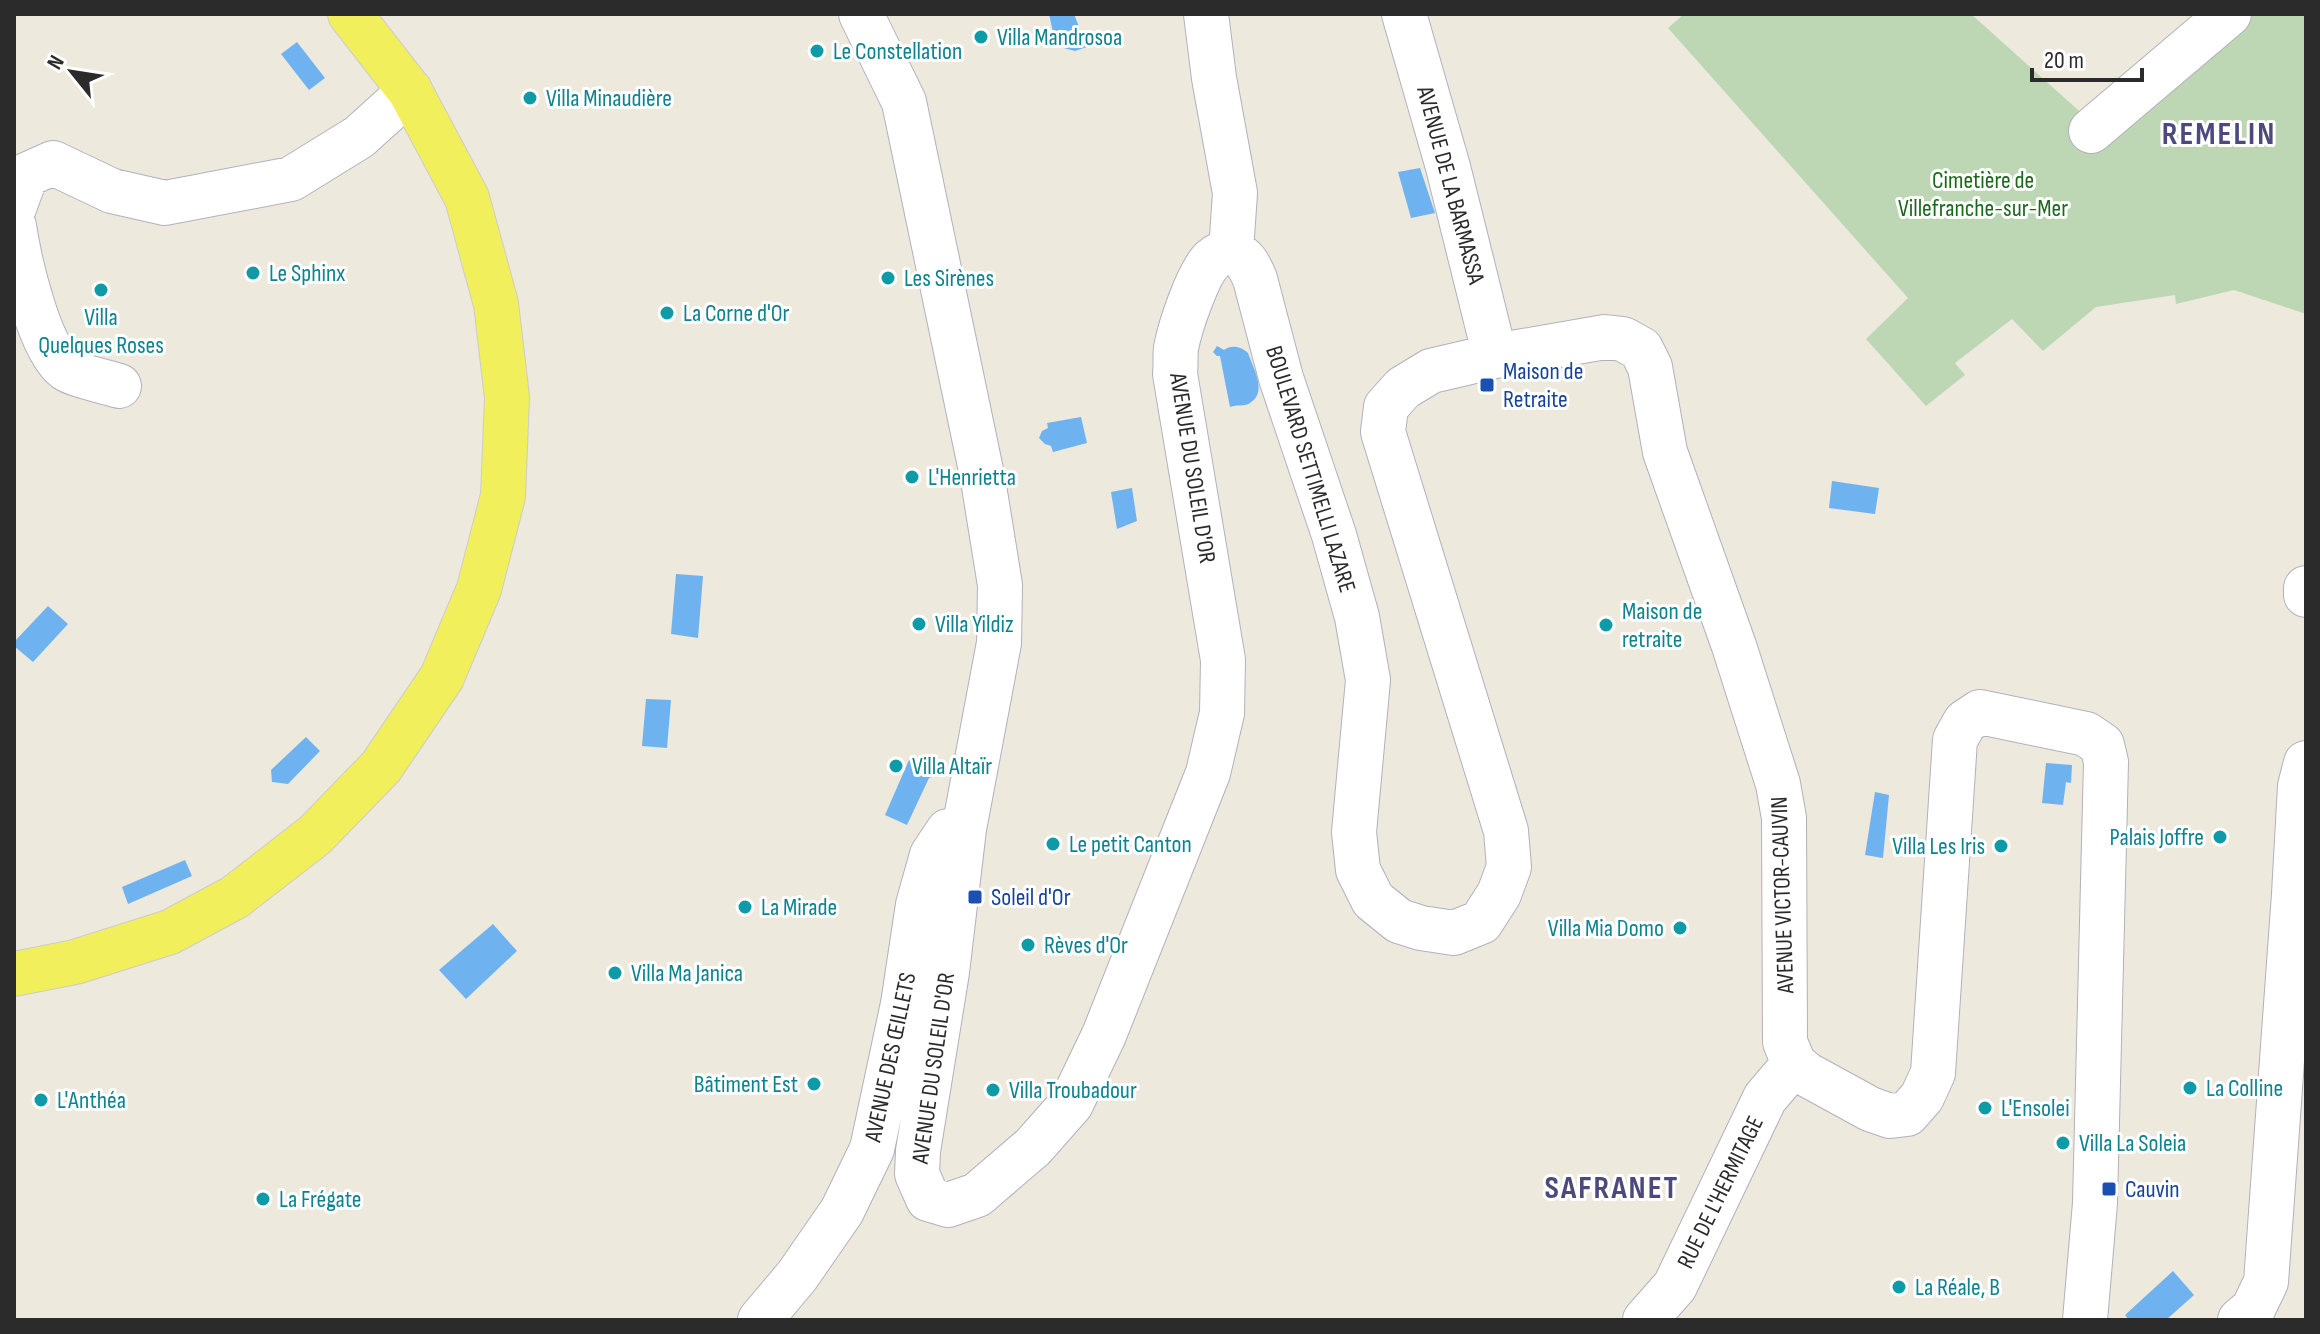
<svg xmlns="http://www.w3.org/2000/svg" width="2320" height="1334" viewBox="0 0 2320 1334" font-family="'Sofia Sans Condensed',sans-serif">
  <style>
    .cemetery { fill: #bdd7b4 }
    .water { fill: #6fb2f0 }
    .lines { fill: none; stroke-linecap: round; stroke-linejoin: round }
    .minor-casing { stroke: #b1b1bf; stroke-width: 46 }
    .major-casing { stroke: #ccc; stroke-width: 46 }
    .minor { stroke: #fff; stroke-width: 44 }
    .major { stroke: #f2ef5c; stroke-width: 44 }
    .culture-dot { fill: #0f9aa8; stroke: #fff; stroke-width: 3 }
    .transit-dot { fill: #1a4fb4; stroke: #fff; stroke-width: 3 }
    .labels { text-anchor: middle; stroke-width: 6; stroke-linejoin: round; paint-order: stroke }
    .culture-label { font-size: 24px; fill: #0d838f; stroke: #fff; text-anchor: start }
    .park-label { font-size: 24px; fill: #19691a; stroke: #fff }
    .street-label { font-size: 24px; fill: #2b2b2b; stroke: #fff }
    .transit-label { font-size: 24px; fill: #164399; stroke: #fff; text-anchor: start }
    .district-label { font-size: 32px; font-weight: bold; letter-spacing: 2px; fill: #4c4a7c; stroke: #fff }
  </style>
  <rect width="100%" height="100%" fill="#ede9dd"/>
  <!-- cemetery -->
  <path class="cemetery" d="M1684,14H1971L2087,118L2212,14H2306V314L2234,290L2176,304L2175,295L2096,307L2043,351L2012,319L1955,363L1965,375L1926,406L1866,339L1908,298L1668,28Z"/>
  <!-- water -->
  <path class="water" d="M1049,14H1074L1087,47L1075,51L1056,46Z
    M297,42L325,78L309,90L281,54Z
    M1420,168L1435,213L1411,218L1398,172Z
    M1217,346L1224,350C1232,344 1242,347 1248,353C1253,368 1268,392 1250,403C1244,407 1237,404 1230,407L1220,356H1217L1213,352Z
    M1081,417L1087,443L1053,452L1051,446L1045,444L1039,438L1042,431L1048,428L1047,423Z
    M1832,481L1879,488L1875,514L1829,508Z
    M1132,488L1137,521L1117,529L1111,492Z
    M676,574L703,576L698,638L671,634Z
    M48,606L68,624L33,662L14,646V642Z
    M646,699L671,700L667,748L642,746Z
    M306,737L320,751L288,784L272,782L271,770Z
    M909,760L915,762L916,760L935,769L932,777L929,778L907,825L885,815Z
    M2046,763L2072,765L2071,783L2066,782L2063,805L2042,803Z
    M1875,792L1889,795L1883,858L1865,855Z
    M185,860L192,876L128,904L122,887Z
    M493,924L517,951L466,999L439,970Z
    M2173,1271L2194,1295L2166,1320H2129L2125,1315Z"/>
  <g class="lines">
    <defs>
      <path id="minor" d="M861,14L904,102L983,480L1000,585L999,643L964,829L947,972L918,1151L917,1174L928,1199L948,1205L977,1195L1033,1147L1071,1104L1104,1035L1208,773L1222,713L1223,660L1175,374C1176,365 1175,356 1176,348C1180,327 1198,272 1213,259C1218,254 1224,253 1231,251
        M1206,14L1214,78L1235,193L1231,251
        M1404,14L1448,167L1495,356
        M2091,131L2229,14
        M14,208L26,175L53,163L112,191L165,203L291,179L359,137L410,91
        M14,226C19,259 39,350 66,369C74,375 107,382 119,386
        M1231,251C1245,257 1249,265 1255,279L1281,378L1334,535L1357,617L1368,680L1354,832L1358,870L1373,900L1399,921L1421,928L1454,933L1481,922L1499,894L1509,867L1506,831L1383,432L1386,407L1403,388L1431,371L1495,356L1605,337L1623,339L1641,349L1650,367L1665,452L1734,646L1778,784L1784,818L1785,1042L1794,1064L1806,1074L1870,1109L1890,1116L1907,1114L1922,1097L1933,1073L1955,740L1965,722L1980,712L2086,734L2102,745L2106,762L2095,1203L2085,1320
        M2306,588V595
        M760,1320L797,1276L842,1211L872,1149L903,1004L918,905L932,855L948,831L964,829
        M1645,1320L1675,1286L1765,1098L1794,1064
        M2240,1320L2253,1309L2266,1282L2294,894L2300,786L2306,763"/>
      <path id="major" d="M14,974L75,962L170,932L235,897L315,835L381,767L442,677L479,589L503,496L507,397L496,304L467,198L410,91L350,14"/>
    </defs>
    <!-- minor casing -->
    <use href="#minor" class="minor-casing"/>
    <!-- major casing -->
    <use href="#major" class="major-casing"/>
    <!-- minor -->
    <use href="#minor" class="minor"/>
    <!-- major -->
    <use href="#major" class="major"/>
  </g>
  <!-- markers -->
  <g class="culture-dot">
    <circle cx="981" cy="37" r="8"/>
    <circle cx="817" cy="51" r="8"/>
    <circle cx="530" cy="98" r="8"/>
    <circle cx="253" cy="273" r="8"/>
    <circle cx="888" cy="278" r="8"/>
    <circle cx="101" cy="290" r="8"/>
    <circle cx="667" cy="313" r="8"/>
    <circle cx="912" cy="477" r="8"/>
    <circle cx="919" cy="624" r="8"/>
    <circle cx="1606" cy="625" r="8"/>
    <circle cx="896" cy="766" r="8"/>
    <circle cx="2220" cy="837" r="8"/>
    <circle cx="1053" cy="844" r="8"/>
    <circle cx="2001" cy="846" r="8"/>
    <circle cx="745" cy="907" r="8"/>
    <circle cx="1680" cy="928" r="8"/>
    <circle cx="1028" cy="945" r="8"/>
    <circle cx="615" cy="973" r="8"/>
    <circle cx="814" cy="1084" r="8"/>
    <circle cx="2190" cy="1088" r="8"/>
    <circle cx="993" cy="1090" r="8"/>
    <circle cx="41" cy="1100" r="8"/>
    <circle cx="1985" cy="1108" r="8"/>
    <circle cx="2063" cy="1143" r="8"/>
    <circle cx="263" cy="1199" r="8"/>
    <circle cx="1899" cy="1287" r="8"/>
  </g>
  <g class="transit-dot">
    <rect x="1479" y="377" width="16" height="16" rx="4"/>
    <rect x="967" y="889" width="16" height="16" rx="4"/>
    <rect x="2101" y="1181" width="16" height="16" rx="4"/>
  </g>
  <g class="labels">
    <!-- culture labels -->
    <g class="culture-label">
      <text x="997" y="45">Villa Mandrosoa</text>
      <text x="833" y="59">Le Constellation</text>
      <text x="546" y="106">Villa Minaudière</text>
      <text x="269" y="281">Le Sphinx</text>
      <text x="904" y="286">Les Sirènes</text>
      <text x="683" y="321">La Corne d'Or</text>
      <text x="101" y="325" text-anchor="middle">Villa<tspan x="101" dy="28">Quelques Roses</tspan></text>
      <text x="928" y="485">L'Henrietta</text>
      <text x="1622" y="619">Maison de<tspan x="1622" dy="28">retraite</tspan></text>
      <text x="935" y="632">Villa Yildiz</text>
      <text x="912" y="774">Villa Altaïr</text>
      <text x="2204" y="845" text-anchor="end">Palais Joffre</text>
      <text x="1069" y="852">Le petit Canton</text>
      <text x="1985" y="854" text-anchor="end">Villa Les Iris</text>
      <text x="761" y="915">La Mirade</text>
      <text x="1664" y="936" text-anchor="end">Villa Mia Domo</text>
      <text x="1044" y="953">Rèves d'Or</text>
      <text x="631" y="981">Villa Ma Janica</text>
      <text x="798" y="1092" text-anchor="end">Bâtiment Est</text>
      <text x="2206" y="1096">La Colline</text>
      <text x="1009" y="1098">Villa Troubadour</text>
      <text x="57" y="1108">L'Anthéa</text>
      <text x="2001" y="1116">L'Ensolei</text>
      <text x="2079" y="1151">Villa La Soleia</text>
      <text x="279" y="1207">La Frégate</text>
      <text x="1915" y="1295">La Réale, B</text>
    </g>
    <!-- park labels -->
    <g class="park-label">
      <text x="1983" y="188">Cimetière de<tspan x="1983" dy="28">Villefranche-sur-Mer</tspan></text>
    </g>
    <!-- street labels -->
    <g class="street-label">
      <text transform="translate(1451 185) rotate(75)" y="8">AVENUE DE LA BARMASSA</text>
      <text transform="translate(1193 468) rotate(81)" y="8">AVENUE DU SOLEIL D'OR</text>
      <text transform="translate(1311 469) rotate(73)" y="8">BOULEVARD SETTIMELLI LAZARE</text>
      <text transform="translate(1782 895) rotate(-92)" y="8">AVENUE VICTOR-CAUVIN</text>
      <text transform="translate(890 1057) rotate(-78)" y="8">AVENUE DES ŒILLETS</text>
      <text transform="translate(933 1068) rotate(-82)" y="8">AVENUE DU SOLEIL D'OR</text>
      <text transform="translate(1720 1192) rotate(-64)" y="8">RUE DE L'HERMITAGE</text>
    </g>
    <!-- transit labels -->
    <g class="transit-label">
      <text x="1503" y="379">Maison de<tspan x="1503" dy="28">Retraite</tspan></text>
      <text x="991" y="905">Soleil d'Or</text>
      <text x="2125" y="1197">Cauvin</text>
    </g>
    <!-- district labels -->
    <g class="district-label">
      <text x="2219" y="144">REMELIN</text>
      <text x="1612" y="1198">SAFRANET</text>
    </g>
  </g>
  <!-- border -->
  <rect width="2320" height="1334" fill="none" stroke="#2b2b2b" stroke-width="32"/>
  <!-- north arrow -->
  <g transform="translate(72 72) rotate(300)" stroke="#ffffff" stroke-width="6" paint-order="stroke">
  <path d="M0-6L14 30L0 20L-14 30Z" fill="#2b2b2b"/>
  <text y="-12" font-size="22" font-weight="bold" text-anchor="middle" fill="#2b2b2b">N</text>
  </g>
  <!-- scale -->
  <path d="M2032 68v12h110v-12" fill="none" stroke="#2b2b2b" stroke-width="4"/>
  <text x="2044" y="68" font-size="24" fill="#2b2b2b" stroke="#ffffff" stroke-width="6" paint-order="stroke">20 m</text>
</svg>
